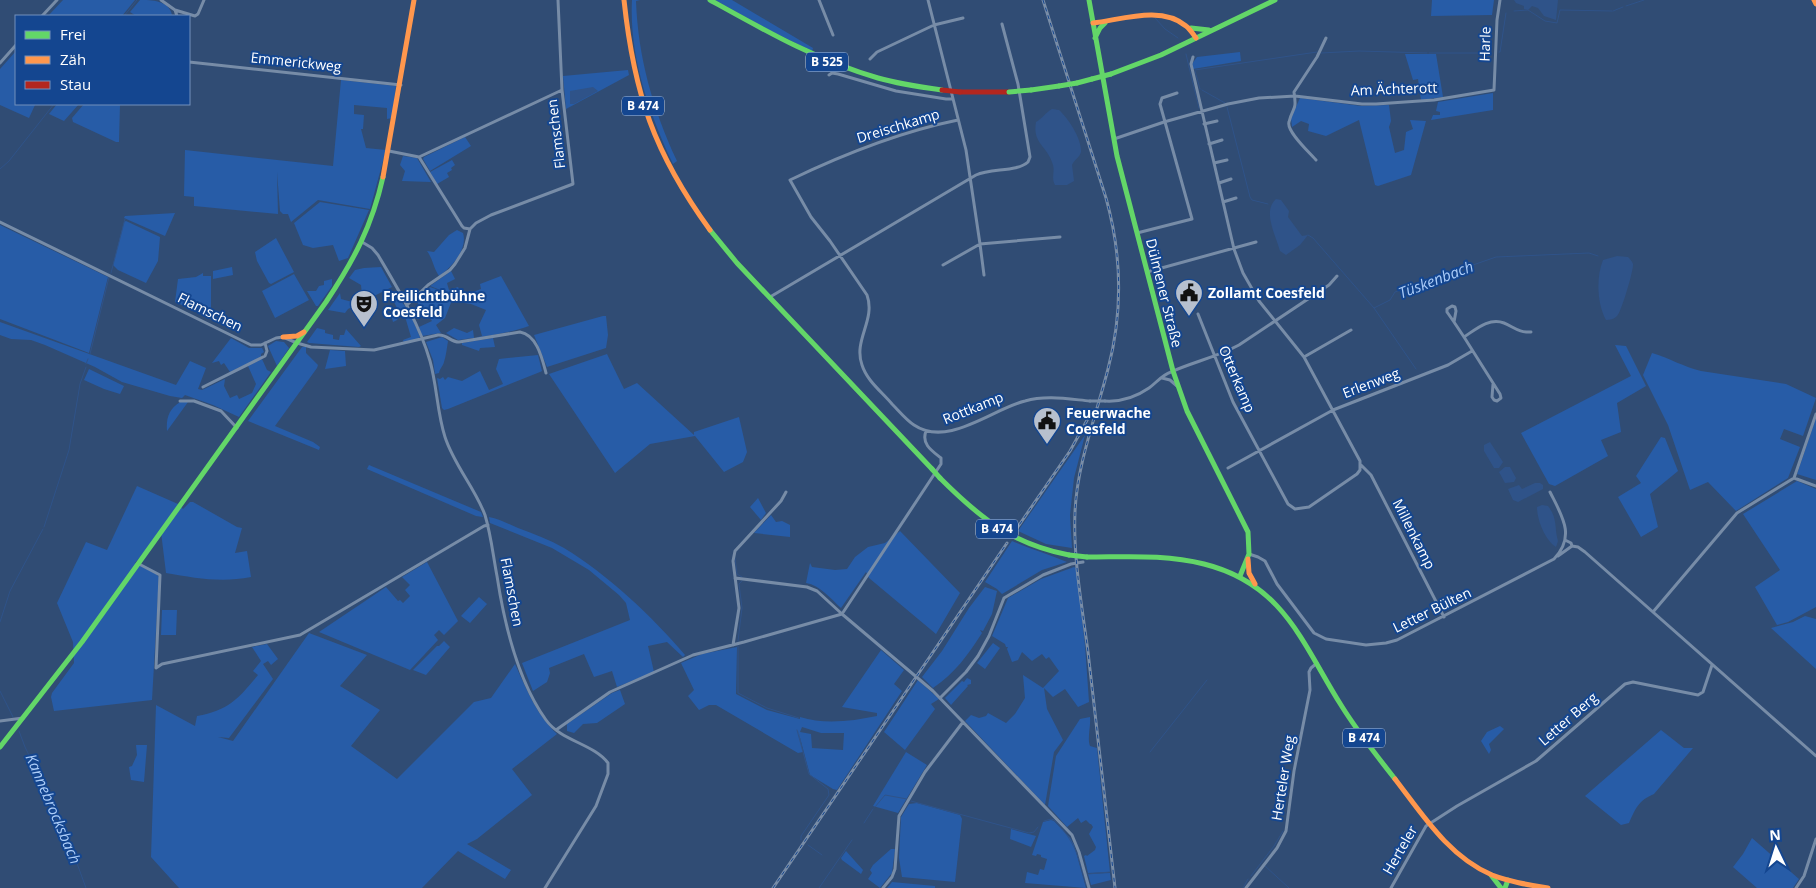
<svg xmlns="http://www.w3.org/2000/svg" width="1816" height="888" viewBox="0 0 1816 888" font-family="'Open Sans',sans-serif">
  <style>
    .green { fill: #275ca7; fill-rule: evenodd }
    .water { fill: #2f5389 }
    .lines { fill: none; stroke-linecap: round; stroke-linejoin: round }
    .stream { stroke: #2f5389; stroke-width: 1 }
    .street { stroke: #778ca7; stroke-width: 3 }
    .fast { stroke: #63d668; stroke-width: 5 }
    .slow { stroke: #ff974d; stroke-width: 5 }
    .jam { stroke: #b3261e; stroke-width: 5 }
    .rail-casing { stroke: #798da7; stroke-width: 3 }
    .rail { stroke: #144690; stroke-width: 1; stroke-dasharray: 4; stroke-linecap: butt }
    .street-bridge { stroke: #778ca7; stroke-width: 3 }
    .fast-bridge { stroke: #63d668; stroke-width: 5 }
    .jam-bridge { stroke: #b3261e; stroke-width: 5 }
    .labels { text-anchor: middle; stroke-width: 4; stroke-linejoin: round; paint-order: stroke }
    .shield { fill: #144690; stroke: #b8c8de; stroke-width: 1 }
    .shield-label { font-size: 12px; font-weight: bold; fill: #fff }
    .street-label { font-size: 14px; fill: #fff; stroke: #144690 }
    .poi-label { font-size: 14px; font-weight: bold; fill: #fff; stroke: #144690; text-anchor: start }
    .water-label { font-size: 15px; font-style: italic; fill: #abccf8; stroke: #144690 }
  </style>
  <rect width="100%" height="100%" fill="#304c74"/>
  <!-- green -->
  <path class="green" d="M63,0H135L122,16H48Z
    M140,0C151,0 169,0 172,15L171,16H136L130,12Z
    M632,0H640L636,1C638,57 653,110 677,161L673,164C649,113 629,56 632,0Z
    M715,0H732L813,48L812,51L771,31Z
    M1432,0H1494L1492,15L1431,16Z
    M16,51V104L35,105L29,118L0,105V69Z
    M1240,52L1241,61L1193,69L1192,64L1197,57Z
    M1405,54H1436L1443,97L1421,100L1418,79L1413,80Z
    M628,70L629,75L566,109L563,76Z
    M341,80L396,86L392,118L387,119V108L354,105V114L364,115L363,129H361L366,148L386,150L370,209L318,200L291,222L288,214H283L280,211L277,172L278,214L194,206V197L184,196L185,150L333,166Z
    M1493,93V110L1431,120L1433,115H1440V112L1436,111L1438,102Z
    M1300,98L1361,106L1389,105L1391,121L1389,127L1395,153L1404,150L1406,132L1413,129L1410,120L1426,121L1411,175L1378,186L1375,185L1359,120L1326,136L1308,131L1309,124L1301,121L1292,127L1291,118Z
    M57,104H79L64,121L49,114Z
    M84,104H120L119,142H116L73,122L72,118Z
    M465,137L471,146L430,171L423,159L424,157Z
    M403,156L417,158L431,182L402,181L405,171L400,165Z
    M452,160L455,165L451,168L452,170L447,173L449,177L437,184L430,172Z
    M320,202L369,210L348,258L339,261L333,245L313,248L303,245L294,223Z
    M175,213L165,236L124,218L125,216Z
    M126,221L160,237L158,261L146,283L118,270L113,265L124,222Z
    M0,225L108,277L89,353L0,319Z
    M457,230L463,233C468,249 452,267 439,276C433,267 433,259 427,251L434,252L449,235Z
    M276,238L294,272L271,284L269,283L257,261L255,252Z
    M232,267L233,275L213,279V271Z
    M381,267L392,287L348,309L345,313L328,310L340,293L341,299L356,303L362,295L361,285L349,278L355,270L364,268Z
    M451,271L455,279L447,283L449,290L458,287L462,295L449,293L454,295L445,318L436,325L441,333L422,336L419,327L432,321L416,301L430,287L448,293L430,286Z
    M203,273V276H211V318L175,302L178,279L196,277Z
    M294,274L309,300L275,318L262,291Z
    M501,276L529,326C507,334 481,337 458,340L446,333L454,328L467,333L473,330L474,338L482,336L479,325L486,310L471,304L464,303L465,295L481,289L480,284Z
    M332,279V286L318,306H316L307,291H316L319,286L324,285V281Z
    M395,291L398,298L406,307L397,320L393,322L391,315L398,310L390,294Z
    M408,308L420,337L419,339L404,343L403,340L411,337L404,313Z
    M603,316H606L608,335L606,348L547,367L534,335Z
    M0,322L176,385L190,361L206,368L198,389L202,390L225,379L224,386L230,398L237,395L239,399L252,393L256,384L248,366L262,359L267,370L271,372L239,417L213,405L185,395L182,398L170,396L122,382L95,367L45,345L31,340L11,339L0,335Z
    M317,328L325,330V333L333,335V339L339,340L340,335H344L346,329L361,346L359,347L309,343L307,342Z
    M442,337L448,341C447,347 446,356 444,362C443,366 440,368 439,373L435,374L433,360L426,342Z
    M231,338L249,348H262L264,352L261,354V357L230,372L224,363L221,365L219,361L212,363Z
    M493,338L495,347L480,348L479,351L462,345V343Z
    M276,341L284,342L289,348L277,366L268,346Z
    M1615,345L1626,346L1646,386L1617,403L1621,432L1601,440L1608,456L1555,486L1549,484L1521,433L1631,376Z
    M302,347H306V353L318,365L317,368L275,426L313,442L320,447L319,450L248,421Z
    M330,350L345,351L346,366L325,369Z
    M1652,353C1669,358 1684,367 1701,371L1786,384L1816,398L1803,436L1784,429L1780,439L1800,447L1788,478L1736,511L1708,482L1690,490L1668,425L1643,375Z
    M607,354L624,389L637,383L694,435V432L739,417L747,452L743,462L724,472L695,436L650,444L615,473L549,374Z
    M538,355L542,371L540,372L448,409L444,410L442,408L437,378L440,379L443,377L445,380L448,377L462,381L480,371L489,390L503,384L496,369L499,359Z
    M89,369L124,386L120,394L104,389L84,380Z
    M180,402H188L167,431C166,418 169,409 180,402Z
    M1816,418V480L1797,474Z
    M1085,435L1074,478L1070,515L1072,548L1046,544L1018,531Z
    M1661,437L1665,438L1678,471L1650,494L1658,527L1641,537L1618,497L1641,483L1636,476Z
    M369,465L481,512L483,517L476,516L367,469Z
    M1797,481L1816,489V607L1788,622L1777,625L1755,587L1780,570L1743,514Z
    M137,486L178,504L183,509L190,502H193L237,527L242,528L235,553L247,551L251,577C221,583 195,578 166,573L161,532L135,563L156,574L159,577L152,700L54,711L51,697L52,693L74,663L73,642L57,603L86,542L107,550Z
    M758,498L766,513L761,520L750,507Z
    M771,515L776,522L782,521L790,525V537L754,533Z
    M489,517C499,519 509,524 518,528C534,534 550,540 564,548C607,574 653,617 685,655L683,657L667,642L648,646L654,672L617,687L612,671L594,677L584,654L549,668L550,673L547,682L533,691L522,663L630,620L626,603L619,595L589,570L552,548L490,523Z
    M900,531L960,593L936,634L869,578L866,572L841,608C831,599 820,585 806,583L810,563L812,567L835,570L847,569L855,557L868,547L885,543Z
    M1012,541C1030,549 1049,554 1067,562L1042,570L1002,594L997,589L985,582Z
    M427,562L458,621L444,635L439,630L434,635L438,640L410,670L319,632L386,587L398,601L400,600L403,603L410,596L405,590L410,585L402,577Z
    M1074,567L1076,568L1085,645L1089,702L1078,707L1065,689L1053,697L1044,688L1047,709L1063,740L1054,752L1045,805L965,721L971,715L979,718L986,716L988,713L1006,723L1015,714L1025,698L1023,675L1043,688L1059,671L1049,657L1046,659L1042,654L1032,661L1022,652L1018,660L1012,662L1007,649L1008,647H1006L1005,644L992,636L1008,598L1041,579Z
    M985,587L997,591L992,614L983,631L980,630L982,633C968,655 955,673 933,688L922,677L942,651L969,608Z
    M479,597L487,604L470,623L461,616Z
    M162,610H177L176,635H161Z
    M1805,616L1816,619V669L1771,628L1793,622Z
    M309,633L367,655L340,686L380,710L351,746L397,779L474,702L491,698L515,664C527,690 536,714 557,734L512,769L532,795L477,839L467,844L511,870L505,879L458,851L422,888H179L151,857L156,705L195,726L197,716C229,710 238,699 258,675L253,671L261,661L252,647L267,644L278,659L271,665L268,661L263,664L273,679L229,738L218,737L233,741Z
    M444,641L450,647L426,675L413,670L437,646H439Z
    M993,643L1000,648L985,669L977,663Z
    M737,647L736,694L767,710L800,719V717C825,725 852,721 877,716V713L842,707L881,650L904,670L894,684L902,691L837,790L833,789L810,775L798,730L803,752L798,753L716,705H709L699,710L688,696L694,690L681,663L702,654ZM802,727L821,733H844L843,750L812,748L811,734L800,732Z
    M967,678L971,680V684L967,685L968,686L951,705L945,698L962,681L964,682Z
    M918,680L939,699L931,704L935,709L905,750L884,732Z
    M620,690L625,704L597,723L583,724L574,733L567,731V724L612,693Z
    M1090,717C1091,726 1087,738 1090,746L1097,748L1110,872L1088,873L1084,856L1086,855L1087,856L1095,850L1096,847L1089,834L1093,827L1091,824H1090L1086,820L1081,823L1078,818L1067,827L1048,806L1056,756L1080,719Z
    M1500,726L1504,729L1489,744L1491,750L1489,754L1481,741L1487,732Z
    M1661,730L1684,748H1693L1654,794C1639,800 1635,809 1629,823L1621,825L1585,796Z
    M136,745H147L144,782L131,780L129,767L132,766L137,755Z
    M906,752L927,765L898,813L873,806Z
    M917,803L960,815L962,819L955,882L902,877L899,858L901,817L909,804Z
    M1051,820L1054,821L1070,838L1074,845L1086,888L1025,883L1027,872L1038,875L1040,869L1044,870L1047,859L1041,857V855L1037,854L1036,856L1032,855L1043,822Z
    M1011,829L1036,836L1031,847L1010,839Z
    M1752,838L1799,879L1793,888H1757L1733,867L1743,854Z
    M891,849H895L892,873L880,888L868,879L872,873L870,870L873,865Z
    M846,851L863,870L861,874L842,860L841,858Z
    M1110,873L1111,880L1091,885L1088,874Z
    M892,882L935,886V888H887Z"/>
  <!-- water -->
  <path class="water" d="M1514,0H1558L1556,20L1544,16L1538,8L1532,6L1528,10L1524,9V6L1516,3Z
    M593,87L598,91L574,104H570V91Z
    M1052,109L1059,110C1068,118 1082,139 1081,152C1080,157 1074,160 1072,165L1074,181L1067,185H1055C1051,178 1055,172 1053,165C1048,146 1032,144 1036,122C1043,118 1045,113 1052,109Z
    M1276,199L1281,200L1289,211L1288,217L1302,236L1308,235L1300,245L1286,255L1280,251C1276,236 1262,211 1276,199Z
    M1617,256L1628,257C1630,259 1632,261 1633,264C1634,269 1621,313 1617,316C1614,319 1610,320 1606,320C1597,304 1596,277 1603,260Z
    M1490,442L1503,462L1499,468H1494L1484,451V445Z
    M1505,467H1510L1516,478L1514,482L1505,483L1499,472Z
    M1535,483H1540L1543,485V489L1518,502L1513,500L1508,489L1519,485L1522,489Z
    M1542,505L1548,506C1558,519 1554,527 1558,541L1556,547C1545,540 1537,520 1537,507Z"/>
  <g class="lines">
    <!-- stream -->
    <path class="stream" d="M1626,6L1644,0
      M1514,11L1528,10L1545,21L1557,23L1560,10L1612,11
      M1613,11L1623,7
      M124,16L137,0
      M1155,18L1165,29L1178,38
      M1499,52H1500L1506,13
      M1321,53L1359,51L1427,53
      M1429,53H1490
      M1186,54L1189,67
      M1189,67L1199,108
      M1195,70L1317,52
      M1195,71L1200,89
      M1202,90L1225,103
      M1227,107L1250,197L1252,200L1268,204
      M0,169L9,161L54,104
      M1308,235L1313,238L1374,308L1390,300L1395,292L1496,257L1589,253L1598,256
      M111,273L125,219
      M1374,308L1416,369
      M90,354L109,277
      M86,364L88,359
      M44,527L69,450L80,384L86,367
      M735,558L737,574L742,577
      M0,622L10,591L43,529
      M738,641L742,608L739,584L742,581
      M738,646V693L767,708L799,718
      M0,691L13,717
      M797,730L809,774L828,789L829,795L801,836V840
      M19,731L25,747L63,825L86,888
      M1150,752L1207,680
      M911,801L1029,833L1034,832L1038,827
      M875,807L885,795L907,799
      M1044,821L1051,819L1054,820C1076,843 1078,855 1086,885
      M864,823L873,809
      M808,845L822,855
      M1265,866L1289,888
      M1088,874L1110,872
      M1251,876L1274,846L1283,831
      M819,888L852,840
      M1243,888L1248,879"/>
    <!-- street -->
    <path class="street" d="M161,0L175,10L177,16
      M558,0L562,90
      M819,0L833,35
      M928,0L966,150L980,244L943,265
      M175,10L195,16L198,14L204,0
      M42,16L57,0
      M1193,57L1191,64L1234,249L1243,273L1259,301L1304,357L1360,461V470L1357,474L1309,507L1295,509L1288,504L1233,402L1198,314
      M870,59L877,52L934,25L963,18
      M189,62L401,85
      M0,63L16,45
      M829,75L832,73L838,74L896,91L946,99H953
      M958,120C899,132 844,154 790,180L811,217L830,241L867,295C876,320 853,340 862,365C867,381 882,392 892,404C899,411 906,420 914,425C948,448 992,409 1025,401C1046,395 1068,399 1090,401
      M1204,124L1217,121
      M1114,139L1164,122L1228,104L1259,98L1295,96L1362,104H1376L1434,100L1494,90L1497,20L1500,0
      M1209,144L1222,140
      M389,151L419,157L462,226L464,228L470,229L465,248L455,264L450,270L428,285L407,305
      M419,157L562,90L573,184L491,215L476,223L470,229
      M1316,160C1310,153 1286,131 1289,122C1293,106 1297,112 1294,92L1317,57L1326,38
      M1214,163L1227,160
      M1219,183L1231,179
      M1223,202L1236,198
      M0,222L251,345H261L276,338L283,337L297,343L311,347L374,350L438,335C447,334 450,342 459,342L520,332C537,335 542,358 546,373
      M1137,233L1192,219L1160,104L1162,98L1177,93
      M362,242L372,248L378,255C398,289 419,323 430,361C437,386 437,412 445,437C454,465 475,488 485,515C491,535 493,555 497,576C504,622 518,681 546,720C561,741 594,744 608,763V774L596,806L545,888
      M1147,272L1256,242
      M984,275L980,244L1060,237
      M770,297L976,175C991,168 1017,172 1028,162L1030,157L1018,84L1002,24
      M1454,322L1447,312V309L1452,306L1455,307L1456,311L1454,322L1464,337
      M1304,357L1351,330
      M1162,378L1170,380L1177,386
      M1493,384L1492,397L1494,400L1497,401L1501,398L1500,394L1464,337C1475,330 1489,317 1504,323C1514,327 1519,333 1531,332
      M203,387L265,356L267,351L265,343
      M180,401H194L221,411L237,428
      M1105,401C1121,402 1136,397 1149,388C1156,383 1162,375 1171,372C1193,362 1217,357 1239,345L1329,285L1337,276
      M1361,465L1371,475L1444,617
      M1228,468L1333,410L1448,365L1472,351
      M1794,478L1816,486
      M1565,540L1571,543L1572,546L1578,547L1585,552L1816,756
      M1249,554L1258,557L1265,561L1277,584L1314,633L1326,639L1366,645L1386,643L1397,640L1554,559C1576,536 1562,516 1550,492
      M1558,556L1572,546
      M139,564L160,575L156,668L162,664L300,635L484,526L488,525
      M735,578L807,587L817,591L842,614L933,691L1072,835L1079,852L1089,888
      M1653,612L1737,513L1794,478L1816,414
      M733,645L739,608L733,561L735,551L781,501L786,492
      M940,698L966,672L978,656L989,636L1004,598L1043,575L1071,564L1083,562
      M0,721L23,718
      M556,730L610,692L693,655L744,642L842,614L941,464V458C932,451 921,444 926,431
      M883,888L892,877L895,869L899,816L925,772L963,722
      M1246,888L1277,848L1286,831L1294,771L1310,690L1309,672L1311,668L1317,663
      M1391,888L1426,826L1457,806L1536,761L1625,684L1633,682L1698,695L1703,692L1712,665
      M1796,888L1804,876L1816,839"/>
    <!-- fast -->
    <path class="fast" d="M710,0C764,30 818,61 878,78C899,84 920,87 942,90
      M1089,0L1117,156L1173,371L1187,411L1248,532L1249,554L1240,576
      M1191,28L1209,30
      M1095,38L1100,28L1105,23
      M1111,74L1161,55L1275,0
      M1077,83L1092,79
      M1031,90L1059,86
      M710,230L737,263L932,469
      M940,478C980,518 1012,544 1069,555
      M1087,557C1126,557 1166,554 1204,564C1284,584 1302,643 1341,705C1357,731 1376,755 1395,779
      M0,747L82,642L326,302C354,260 372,226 383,177
      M1491,875L1501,888
      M1505,888L1508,880"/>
    <!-- slow -->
    <path class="slow" d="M624,0C634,94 654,153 710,230
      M1814,0L1816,4
      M1093,23C1121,20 1161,5 1186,26C1190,29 1193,34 1196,38
      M383,177L414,0
      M283,337L297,336L304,332
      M1248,559L1249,573L1255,584
      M1395,779C1422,814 1449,857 1492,875C1510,882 1529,885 1548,888"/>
    <!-- jam -->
    <path class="jam" d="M960,92H1009"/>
    <defs>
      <path id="rail" d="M1043,0L1106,198C1122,255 1123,312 1108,369C1096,416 1077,464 1075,512C1073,558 1082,606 1088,652C1097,730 1106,809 1115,888
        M1015,531L1070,451L1091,413
        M773,888L1007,543"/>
    </defs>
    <!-- rail casing -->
    <use href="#rail" class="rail-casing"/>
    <!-- rail -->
    <use href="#rail" class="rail"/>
    <!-- street-bridge -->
    <path class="street-bridge" d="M1090,401H1105"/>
    <!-- fast-bridge -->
    <path class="fast-bridge" d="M1092,79L1111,74
      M1059,86L1077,83
      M1009,92L1031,90
      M932,469L940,478
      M1069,555L1087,557"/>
    <!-- jam-bridge -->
    <path class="jam-bridge" d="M942,90L960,92"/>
  </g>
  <!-- icons -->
  <defs>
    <symbol id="civic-pin" viewBox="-11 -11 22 30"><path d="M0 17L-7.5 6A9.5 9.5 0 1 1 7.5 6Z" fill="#b7c0ce" stroke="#144690"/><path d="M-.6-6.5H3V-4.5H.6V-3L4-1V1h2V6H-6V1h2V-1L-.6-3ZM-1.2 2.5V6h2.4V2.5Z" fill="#111"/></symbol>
    <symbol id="theatre-pin" viewBox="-11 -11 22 30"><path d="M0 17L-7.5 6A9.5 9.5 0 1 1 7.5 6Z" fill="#b7c0ce" stroke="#144690"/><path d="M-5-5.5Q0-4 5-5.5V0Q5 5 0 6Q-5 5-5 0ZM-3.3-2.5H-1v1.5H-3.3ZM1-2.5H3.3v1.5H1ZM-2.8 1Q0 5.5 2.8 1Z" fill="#111"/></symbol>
  </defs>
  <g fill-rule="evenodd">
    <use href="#civic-pin" x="1173" y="277" width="32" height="43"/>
    <use href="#theatre-pin" x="348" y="288" width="32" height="43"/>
    <use href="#civic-pin" x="1031" y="405" width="32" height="43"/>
  </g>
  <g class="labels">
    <!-- shield labels -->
    <g class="shield">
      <rect x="806" y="52.5" width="42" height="19" rx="4"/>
      <rect x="622" y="96.5" width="42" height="19" rx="4"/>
      <rect x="976" y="519.5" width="42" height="19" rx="4"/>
      <rect x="1343" y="728.5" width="42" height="19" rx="4"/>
    </g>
    <g class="shield-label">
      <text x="827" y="66">B 525</text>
      <text x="643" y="110">B 474</text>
      <text x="997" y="533">B 474</text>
      <text x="1364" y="742">B 474</text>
    </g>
    <!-- street labels -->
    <g class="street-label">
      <text transform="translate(1485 44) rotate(-88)" y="5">Harle</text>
      <text transform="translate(296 62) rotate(6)" y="5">Emmerickweg</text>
      <text transform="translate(1394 89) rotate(-2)" y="5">Am Ächterott</text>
      <text transform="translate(898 126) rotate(-17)" y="5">Dreischkamp</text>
      <text transform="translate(556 134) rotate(-97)" y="5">Flamschen</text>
      <text transform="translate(1164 293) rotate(76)" y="5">Dülmener Straße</text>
      <text transform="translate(210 312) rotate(26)" y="5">Flamschen</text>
      <text transform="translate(1237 379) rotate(67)" y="5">Otterkamp</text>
      <text transform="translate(1371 383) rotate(-21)" y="5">Erlenweg</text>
      <text transform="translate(973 408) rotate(-22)" y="5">Rottkamp</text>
      <text transform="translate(1414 534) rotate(63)" y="5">Millenkamp</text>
      <text transform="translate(512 592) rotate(79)" y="5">Flamschen</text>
      <text transform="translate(1432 610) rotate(-26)" y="5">Letter Bülten</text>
      <text transform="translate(1568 719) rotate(-41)" y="5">Letter Berg</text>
      <text transform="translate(1283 778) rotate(-81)" y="5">Herteler Weg</text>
      <text transform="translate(1400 850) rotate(-60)" y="5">Herteler</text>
    </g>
    <!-- poi labels -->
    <g class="poi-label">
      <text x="1208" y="298">Zollamt Coesfeld</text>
      <text x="383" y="301">Freilichtbühne<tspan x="383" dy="16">Coesfeld</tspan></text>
      <text x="1066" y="418">Feuerwache<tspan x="1066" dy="16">Coesfeld</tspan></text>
    </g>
    <!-- water labels -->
    <g class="water-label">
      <text transform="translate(1436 280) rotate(-21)" y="5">Tüskenbach</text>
      <text transform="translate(53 809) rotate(67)" y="5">Kannebrocksbach</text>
    </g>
  </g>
  <!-- legend -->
  <rect x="15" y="15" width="175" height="90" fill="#144690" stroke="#7290bc"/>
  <rect x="25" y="31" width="25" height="8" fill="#63d668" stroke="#7290bc"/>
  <text x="60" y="40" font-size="15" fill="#ffffff">Frei</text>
  <rect x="25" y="56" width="25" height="8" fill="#ff974d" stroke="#7290bc"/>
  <text x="60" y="65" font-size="15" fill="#ffffff">Zäh</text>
  <rect x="25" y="81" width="25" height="8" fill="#b3261e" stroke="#7290bc"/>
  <text x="60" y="90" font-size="15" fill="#ffffff">Stau</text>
  <!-- north arrow -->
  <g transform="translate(1776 848) rotate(356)" stroke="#144690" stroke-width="4" paint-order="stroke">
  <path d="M0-4L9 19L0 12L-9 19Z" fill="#ffffff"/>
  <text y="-8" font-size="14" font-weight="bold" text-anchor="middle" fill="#ffffff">N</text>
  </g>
</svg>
